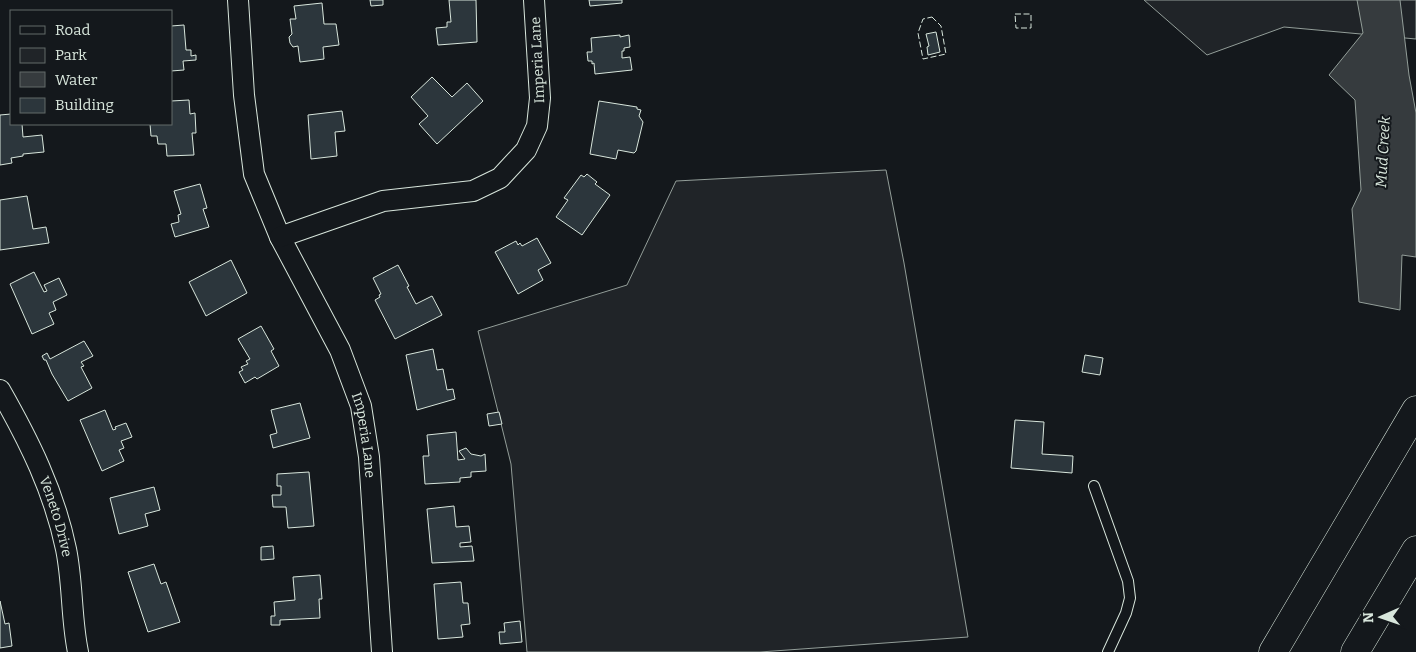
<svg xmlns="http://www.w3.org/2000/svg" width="1416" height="652" viewBox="0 0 1416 652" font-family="Bitter,serif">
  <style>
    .green { fill: #202428; stroke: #939e99 }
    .water { fill: #363b3e; stroke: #939e99 }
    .building { fill: #2c363c; stroke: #d8e6dc }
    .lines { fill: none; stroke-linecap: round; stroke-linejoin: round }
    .lane-casing { stroke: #d8e6dc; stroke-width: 12 }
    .street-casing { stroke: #d8e6dc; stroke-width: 22 }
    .highway-casing { stroke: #d8e6dc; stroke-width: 29 }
    .lane { stroke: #14181c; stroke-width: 10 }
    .street { stroke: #14181c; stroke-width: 20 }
    .highway { stroke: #14181c; stroke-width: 28 }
    .fence { stroke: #d8e6dc; stroke-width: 1; stroke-dasharray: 6 2.5; stroke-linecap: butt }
    .labels { text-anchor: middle; stroke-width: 4; stroke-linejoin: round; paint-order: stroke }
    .street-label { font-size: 14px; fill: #d8e6dc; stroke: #14181c }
    .water-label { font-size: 15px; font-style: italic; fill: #d8e6dc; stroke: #14181c }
  </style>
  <rect width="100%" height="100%" fill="#14181c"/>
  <!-- green -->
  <path class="green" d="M1144,0H1416V39L1284,27L1207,55Z
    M886,170L904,263L968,637L760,652H527L511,464L478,331L627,285L676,181Z"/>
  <!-- water -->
  <path class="water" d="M1357,0H1400L1409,75L1416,113V257L1402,255L1400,310L1359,302L1352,209L1361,190L1355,100L1329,75L1363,33Z"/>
  <!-- building -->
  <path class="building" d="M370,0H383V5L371,6Z
    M449,0H476L477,42L438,45L436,28L447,27V22H451Z
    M589,0H622V3L590,6Z
    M322,3L324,24H336L339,45L323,47L324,59L300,62L298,46L293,47L290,43L289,37L292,34L290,19H296L294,6Z
    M184,25L186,50H191V56L196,55V60L183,61L184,70L171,71V26Z
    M936,32L940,52L928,55L927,47L929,46L926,34Z
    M620,35V37L629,35L630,47L624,48V51H622V58L630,57L632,70L595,74L594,63L592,64V61H588L587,52H592L591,38Z
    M432,77L452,97L467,83L483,101L437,144L419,124L428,116L411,97Z
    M189,100L190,114L195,113L196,133H192L194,155L167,156L166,144H158L157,136H151L150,124H171V101Z
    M599,101L637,107V109L641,110L639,116L643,122L636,151L634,153L618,150L616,159L590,154Z
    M342,111L345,131L335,132L337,156L311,159L308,115Z
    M11,114V124H22L23,137L42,135L44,152L23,154V156L11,158L12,163L0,165V115Z
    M587,174L597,182L595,184L610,195L582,235L556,217L568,200L564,198L581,175L584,177Z
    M200,184L207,208L203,209L209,227L175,237L171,224L179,222L178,215L181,214L174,191Z
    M27,196L33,229L46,227L49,243L0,250V200Z
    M537,238L551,263L538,270L543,280L518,294L495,252L516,241L518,245L520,243L522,246Z
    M231,260L247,293L206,316L189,282Z
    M398,265L409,286L407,287L416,304L432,296L442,315L395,339L375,300L380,297L379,295L381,294L373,278Z
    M34,272L44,292L47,291L44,285L59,278L67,295L53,302L56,310L49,313L54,324L32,334L10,284Z
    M261,326L274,349L271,351L279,366L257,379L255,377L245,383L239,372L243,370L241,367L248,364L246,361L250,359L238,339Z
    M84,341L93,356L81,362L84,366L81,367L92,388L68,401L52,374L46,360H44L42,356L47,353L50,359Z
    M433,349L437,370L443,369L447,390L453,389L455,399L417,410L406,355Z
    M1085,355L1103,358L1100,375L1082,372Z
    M300,403L310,438L273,448L270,435L277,433L271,410Z
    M105,410L113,430L116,429L115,427L126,423L132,437L121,441L124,448L119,450L124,461L102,471L80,420Z
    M499,412L502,424L489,426L487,414Z
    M1015,420L1044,422L1042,454L1073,456L1072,473L1011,468Z
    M456,432L458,460L465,459L459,451L466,448L471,454L481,456L485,454L486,471L471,472V477L460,478V482L425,484L423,456H429L427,435Z
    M309,472L314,526L288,528L286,507H273L272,495H281V486H277V474Z
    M154,487L160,510L145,514L148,526L119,534L110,498Z
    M454,506L456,527L469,526L471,542L460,543V547L472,546L474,561L432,563L427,509Z
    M273,546L274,559L261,560V547Z
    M154,564L161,584L166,582L180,622L148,632L128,572Z
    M320,575L322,599H319L320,618L280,620V625H271V616H275L274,602L295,600L293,577Z
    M461,582L463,603H468L470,624L461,625L463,637L438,639L434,584Z
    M0,601L5,624L9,623L12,646L0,648Z
    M520,621L522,642L500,644L499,632H505L504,623Z"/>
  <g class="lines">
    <defs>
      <path id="lane" d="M1094,486L1128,581L1130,598L1126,613L1108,652"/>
      <g id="street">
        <path id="s1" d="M238,0L244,95L254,174L280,237L340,350L361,406L369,457L382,652"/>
        <path d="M280,237L383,201L473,191L500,178L526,150L537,126L540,98L534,0"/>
        <path id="s2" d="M0,390C29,441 54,491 66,549C73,583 71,618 78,652"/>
      </g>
      <path id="highway" d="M1273,652L1416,410
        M1355,652L1416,550"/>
    </defs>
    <!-- lane casing -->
    <use href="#lane" class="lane-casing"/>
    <!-- street casing -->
    <use href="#street" class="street-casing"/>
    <!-- highway casing -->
    <use href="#highway" class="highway-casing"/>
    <!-- lane -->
    <use href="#lane" class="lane"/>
    <!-- street -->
    <use href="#street" class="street"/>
    <!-- highway -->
    <use href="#highway" class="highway"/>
    <!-- fence -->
    <path class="fence" d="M1015,14H1031V28H1016Z
      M932,17L941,26L946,54L923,59L918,33L923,19Z"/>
  </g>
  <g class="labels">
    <!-- street labels -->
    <g class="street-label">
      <text transform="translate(537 60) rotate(-93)" y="5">Imperia Lane</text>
      <text dy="5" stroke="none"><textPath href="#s1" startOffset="460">Imperia Lane</textPath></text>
      <text dy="5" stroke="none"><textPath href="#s2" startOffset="139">Veneto Drive</textPath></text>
    </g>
    <!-- water labels -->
    <g class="water-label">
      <text transform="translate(1383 152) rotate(-87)" y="5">Mud Creek</text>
    </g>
  </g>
  <!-- legend -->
  <rect x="10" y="10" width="162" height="115" fill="#14181c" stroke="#626a69"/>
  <rect x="20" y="26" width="25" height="8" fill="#14181c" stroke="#626a69"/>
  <text x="55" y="35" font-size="15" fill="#d8e6dc">Road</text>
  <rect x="20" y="48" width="25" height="15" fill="#202428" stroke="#626a69"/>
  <text x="55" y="60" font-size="15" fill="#d8e6dc">Park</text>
  <rect x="20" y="72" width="25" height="15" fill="#363b3e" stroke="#626a69"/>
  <text x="55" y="85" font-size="15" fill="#d8e6dc">Water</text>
  <rect x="20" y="98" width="25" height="15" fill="#2c363c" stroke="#626a69"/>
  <text x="55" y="110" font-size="15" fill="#d8e6dc">Building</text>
  <!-- north arrow -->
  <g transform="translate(1381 617) rotate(268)" stroke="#14181c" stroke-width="4" paint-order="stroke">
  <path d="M0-4L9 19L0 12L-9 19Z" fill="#d8e6dc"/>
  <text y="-8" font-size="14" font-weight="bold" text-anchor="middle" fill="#d8e6dc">N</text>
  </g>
</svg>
